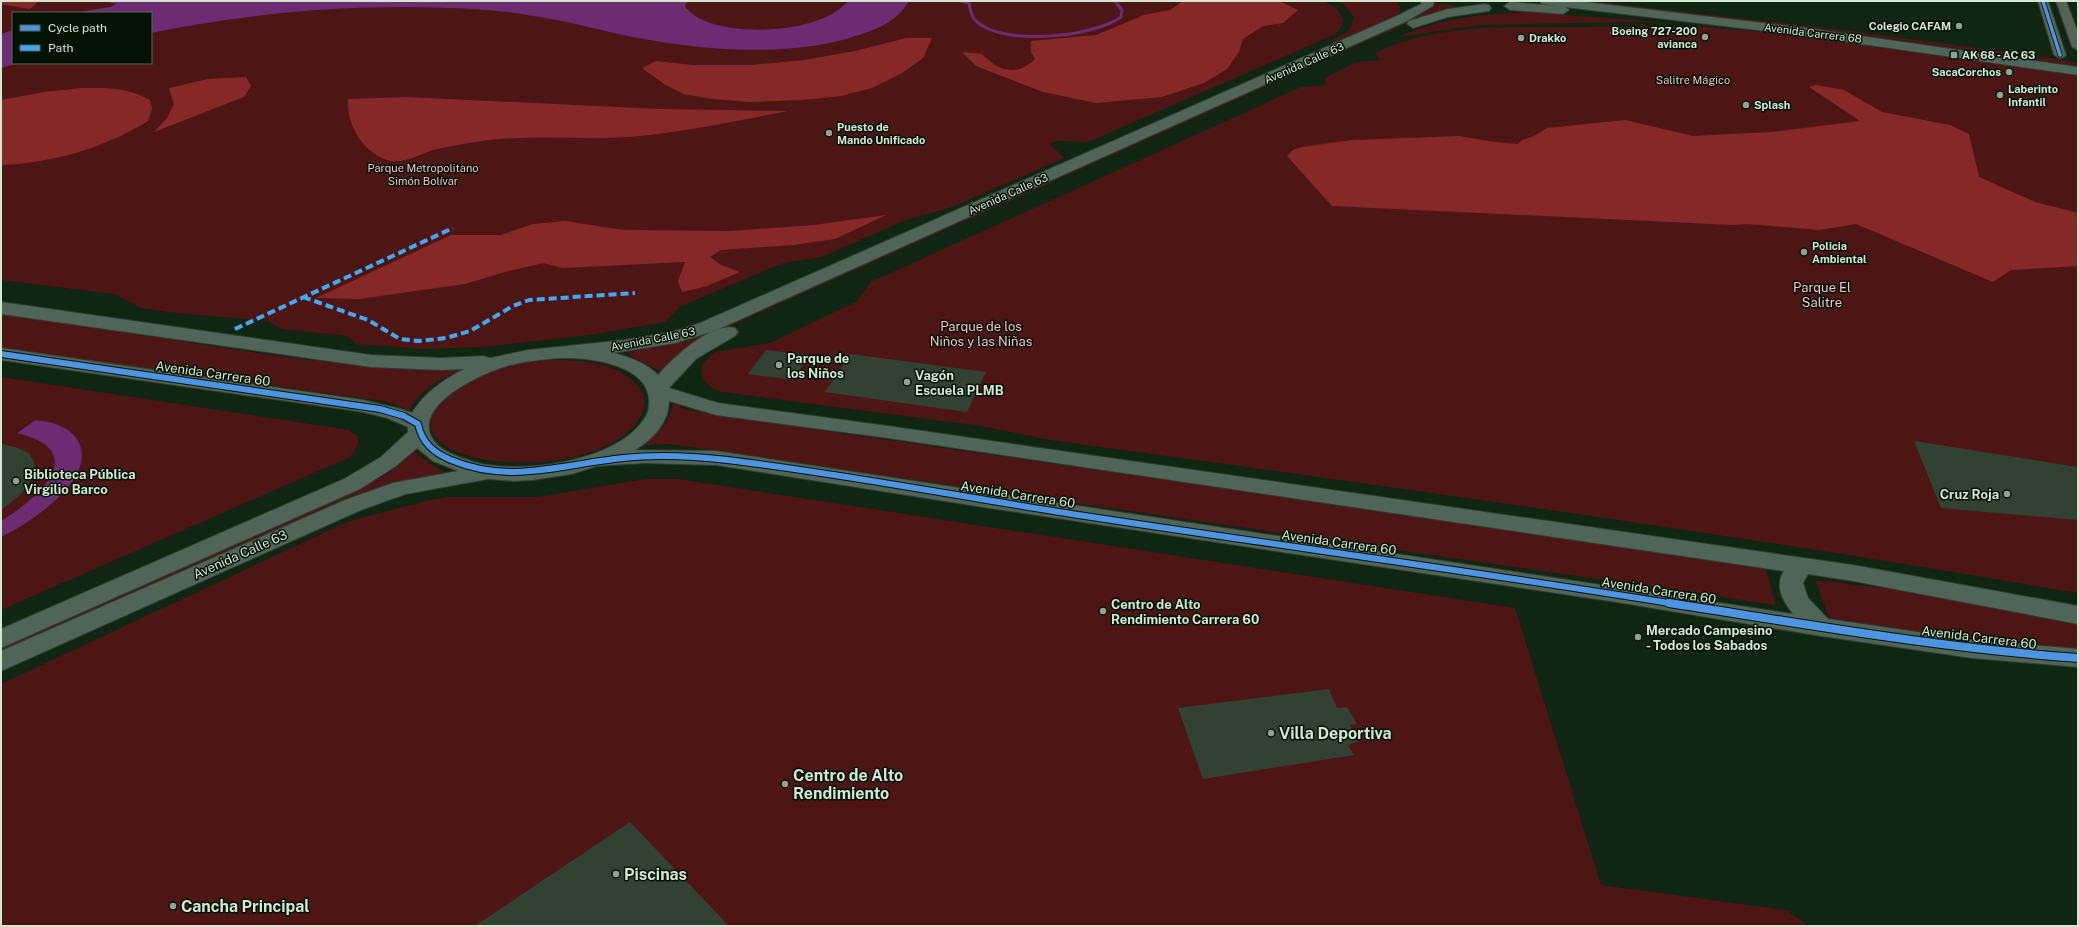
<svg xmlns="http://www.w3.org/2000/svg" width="2079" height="927" viewBox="0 0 2079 927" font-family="'Public Sans',sans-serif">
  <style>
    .green { fill: #4d1615; fill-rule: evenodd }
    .forest { fill: #862828 }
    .water { fill: #6c2b73 }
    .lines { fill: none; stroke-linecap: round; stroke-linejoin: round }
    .stream { stroke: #6c2b73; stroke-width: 3 }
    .building { fill: #324232 }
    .minor-casing { stroke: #2e3d2f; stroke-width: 2 }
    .major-casing { stroke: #2e3d2f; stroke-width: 2 }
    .minor { fill: #556355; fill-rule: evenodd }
    .major { fill: #516458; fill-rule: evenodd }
    .rail-casing { stroke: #546254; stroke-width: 3 }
    .rail { stroke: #041204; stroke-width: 2; stroke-dasharray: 5.5; stroke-linecap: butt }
    .quiet { stroke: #3fa9f5; stroke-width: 4; stroke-dasharray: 8 4; stroke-linecap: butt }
    .cycleway-far2-casing { stroke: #041204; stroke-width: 5 }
    .cycleway-far1-casing { stroke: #041204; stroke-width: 8 }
    .cycleway-casing { stroke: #041204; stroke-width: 10 }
    .cycleway-far2 { stroke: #4d94e3; stroke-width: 3.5 }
    .cycleway-far1 { stroke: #4d94e3; stroke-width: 6 }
    .cycleway { stroke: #4d94e3; stroke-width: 8 }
    .poi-dot { fill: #8fa38e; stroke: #041204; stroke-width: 1.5 }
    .labels { text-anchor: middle; stroke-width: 3; stroke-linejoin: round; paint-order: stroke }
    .far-poi-label { font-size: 11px; font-weight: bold; fill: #d3e7d1; stroke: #041204; text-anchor: start }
    .far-street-label { font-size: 11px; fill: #d3e7d1; stroke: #041204 }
    .far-park-label { font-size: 11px; fill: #fec1bd; stroke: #041204 }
    .park-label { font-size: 13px; fill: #fec1bd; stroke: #041204 }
    .poi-label { font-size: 13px; font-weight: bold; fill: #d3e7d1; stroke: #041204; text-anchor: start }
    .street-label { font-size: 13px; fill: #d3e7d1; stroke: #041204 }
    .near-poi-label { font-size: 16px; font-weight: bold; fill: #d3e7d1; stroke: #041204; text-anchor: start }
  </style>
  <rect width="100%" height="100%" fill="#102512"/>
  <!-- green -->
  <path class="green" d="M1,1H1323L1336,8L1344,20L1339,31L1327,38L1088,142L1058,141L1049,143L1064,158L952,207L903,221L822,257L783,263L681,306L665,322L589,335L483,347L423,349L356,344L347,336L281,329L268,321L167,312L141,308L114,294L1,280ZM13,13H151V63H13Z
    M1336,1H1395L1400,7V12L1395,17L1340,43L1330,41C1344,34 1351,33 1354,17L1343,4Z
    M1575,1H1590L1851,31L2050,58L2078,63V66L1851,33Z
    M1437,3L1457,7L1423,16L703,338L678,354L665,369L658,370L630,356L628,353L815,285L1432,8Z
    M1526,12L1674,23L1632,22L1478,25L1397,37C1441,19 1479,14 1526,12Z
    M1693,26L1775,33L2078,76V593C1736,534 1393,487 1050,440L981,426L722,392C707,385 699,382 703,363L715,352L770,343L856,302L871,282L1301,87L1327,85L1324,78L1357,62L1380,60L1375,53C1432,25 1501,27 1562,27C1606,27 1649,26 1693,26Z
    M1,313C153,334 305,368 459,371C437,380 421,390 409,411L402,407L383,401L1,348Z
    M542,360C573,360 613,359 636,384C646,393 647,404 641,416C602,488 386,471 438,403C446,393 454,389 465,384C494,368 510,364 542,360Z
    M1,377L349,430L358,437V445L350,457L1,610Z
    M673,403L684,409L716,415L1765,567L1776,605L669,444L639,445C657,435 669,424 673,403Z
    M414,451L433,466L446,473L410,480L1,656V646L370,483L388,474Z
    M645,479H678L1515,608L1601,885L1786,910L1809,926H1V684L349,521L430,500L449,497H538Z
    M1815,580L1926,593L2078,623V649L1941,635L1830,620Z"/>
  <!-- forest -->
  <path class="forest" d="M1,1H39L30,9L1,4Z
    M1183,1H1279L1298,10L1283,23L1263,26L1243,39L1239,52L1227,69L1204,83L1162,97L1096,103L1043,92L976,66L962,52L982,54C993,65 1005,74 1022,68C1027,65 1031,64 1035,59L1031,52V41L1096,35L1144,15L1170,10Z
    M906,38H932L923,58L902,73L872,88L841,96L803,100L749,102L713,99L683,94L664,84L642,68L656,61L693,65H752L804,60L855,51Z
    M246,77L251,86L244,97L154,132L167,118L174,104L169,88L208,79Z
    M1817,85L1844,90L1882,112L1950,125L1969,134L1979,177L2035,202L2078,213V266L2011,270L1993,282L1856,224L1819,230L1747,224L1733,225L1332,206L1287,156L1293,150L1302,147L1353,140L1459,136L1495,142L1518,144L1522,140L1534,136L1547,128L1625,120L1693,136L1771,132L1860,121L1809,87Z
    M82,88C108,88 126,87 150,100L152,109L148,121C104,148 53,163 1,165V100L44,92Z
    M407,97L660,109L788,111C736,121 683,132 630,137C581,140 531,134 482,141C467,143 452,146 437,149C425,152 403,164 391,161C364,155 346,125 348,99Z
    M886,215L835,239L794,245L721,250L710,257L721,265L740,272L707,286L682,292L678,281L685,262L562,268L543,263L505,272L465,284L359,299L316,298L451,235H501L533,224L565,221L624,230L730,231L814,225Z"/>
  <!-- water -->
  <path class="water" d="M104,1H690L686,3L685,7C691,13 697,18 705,21C742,36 821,33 848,1H909C897,21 880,28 859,35C788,59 695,50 623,35C595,29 568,21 539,17C510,11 480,9 450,8C350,4 249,13 151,33V13H72L110,7L117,4Z
    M13,30V63H19L1,68V34Z
    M36,420C51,422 70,426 78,441C99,478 29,524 1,537V521C39,498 92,451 17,433Z"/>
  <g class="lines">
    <!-- stream -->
    <path class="stream" d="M960,1L969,3C970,9 971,16 975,20C1000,47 1094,37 1121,17L1122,10L1115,1"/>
  </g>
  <!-- building -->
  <path class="building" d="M766,350L809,355L793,380L748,374Z
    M850,354L986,372L967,412L825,392Z
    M1914,441L2078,467V520L1941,508Z
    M1,444L15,447L29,453L34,462L35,467L29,484L18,497L1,510Z
    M1329,689L1337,708L1347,707L1357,724L1350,725L1359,741L1348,745L1354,755L1203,779L1178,708Z
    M630,822L729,926H475Z"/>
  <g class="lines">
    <defs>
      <path id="minor" d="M2038,1H2048L2066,55L2064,57L2060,58L2054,55Z
        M2056,1H2066L2078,32V50L2072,47Z"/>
      <path id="major" d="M1422,1H1434L1433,6L1407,21L714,331L675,343L613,353C630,357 646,363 658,375C673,358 711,322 735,328L738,332L735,336L696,359L669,388L718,403L888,426L1853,565L2078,606V624L1853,581L1808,574L1803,583L1808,598L1828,619L1972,640L2078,649V667L1972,658L1821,636L1616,602L989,508L716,465L645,463L597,466L572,474L533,480L514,481L488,479L406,494L361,510L1,671V651L345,500L393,483L458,471L433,461L417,448L396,466L360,489L1,648V629L344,479L381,457L408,432V427L387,418L363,412L1,360V348L363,400L401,409L412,413C424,393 443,380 464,369L442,370L371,367L1,314V302L371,355L442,358L483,356L490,358L528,350L624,340L672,332L700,323L1399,15L1421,4ZM561,358C590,357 650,365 649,402C649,409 648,414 644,419C617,462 519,475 474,462C459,457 438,451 431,436C416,402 486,371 511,365C527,361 544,359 561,358ZM669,401L716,415L888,438L1784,571C1774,586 1783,601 1793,614L716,451L635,450C652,440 669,423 669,401Z
        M1540,1H1576L1798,27L2078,67V75L1798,35L1565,7L1569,10L1563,14L1510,10L1504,6L1510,2L1558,6L1542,4Z
        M1485,4L1489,5L1491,8L1489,11L1448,17L1413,28L1407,24L1409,21L1448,9Z"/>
    </defs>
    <!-- minor casing -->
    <use href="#minor" class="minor-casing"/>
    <!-- major casing -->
    <use href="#major" class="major-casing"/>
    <!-- minor -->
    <use href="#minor" class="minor"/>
    <!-- major -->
    <use href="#major" class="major"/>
    <defs>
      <path id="rail" d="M1611,33H1613"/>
    </defs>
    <!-- rail casing -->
    <use href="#rail" class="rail-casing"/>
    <!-- rail -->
    <use href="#rail" class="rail"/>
    <!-- quiet -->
    <path class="quiet" d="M303,297L368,320L400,339L419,341L446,338L470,331L513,306L529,300L635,293
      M235,329L453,228"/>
    <defs>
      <path id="cycleway-far2" d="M2043,1L2060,55"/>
      <path id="cycleway-far1" d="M1,354L380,409L404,416L418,424C422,443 434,453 451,460C511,485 563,464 623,458C658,454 693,456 727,460C847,474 966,498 1085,516C1282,546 1479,572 1675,604"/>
      <path id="cycleway" d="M1669,603C1805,624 1940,648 2078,658"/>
    </defs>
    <!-- cycleway-far2 casing -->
    <use href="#cycleway-far2" class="cycleway-far2-casing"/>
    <!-- cycleway-far1 casing -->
    <use href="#cycleway-far1" class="cycleway-far1-casing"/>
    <!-- cycleway casing -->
    <use href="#cycleway" class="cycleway-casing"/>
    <!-- cycleway-far2 -->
    <use href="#cycleway-far2" class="cycleway-far2"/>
    <!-- cycleway-far1 -->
    <use href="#cycleway-far1" class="cycleway-far1"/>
    <!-- cycleway -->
    <use href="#cycleway" class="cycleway"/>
  </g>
  <!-- markers -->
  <g class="poi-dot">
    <circle cx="1959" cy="26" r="4"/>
    <circle cx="1705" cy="37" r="4"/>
    <circle cx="1521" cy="38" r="4"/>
    <rect x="1950" y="51" width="8" height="8" rx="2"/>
    <circle cx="2009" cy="72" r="4"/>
    <circle cx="2000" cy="95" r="4"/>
    <circle cx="1746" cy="105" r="4"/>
    <circle cx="829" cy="133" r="4"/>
    <circle cx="1804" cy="252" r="4"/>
    <circle cx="779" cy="365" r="4"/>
    <circle cx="907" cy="382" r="4"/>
    <circle cx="16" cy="481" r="4"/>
    <circle cx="2007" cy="494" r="4"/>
    <circle cx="1103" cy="611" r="4"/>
    <circle cx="1638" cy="637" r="4"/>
    <circle cx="1271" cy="733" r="4"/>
    <circle cx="785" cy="784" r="4"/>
    <circle cx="616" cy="874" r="4"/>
    <circle cx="173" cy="906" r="4"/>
  </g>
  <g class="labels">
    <!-- far-poi labels -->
    <g class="far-poi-label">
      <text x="1951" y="30" text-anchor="end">Colegio CAFAM</text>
      <text x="1697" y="35" text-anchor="end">Boeing 727-200<tspan x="1697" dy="13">avianca</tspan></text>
      <text x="1529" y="42">Drakko</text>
      <text x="1962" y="59">AK 68 - AC 63</text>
      <text x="2001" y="76" text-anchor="end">SacaCorchos</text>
      <text x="2008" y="93">Laberinto<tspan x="2008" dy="13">Infantil</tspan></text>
      <text x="1754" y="109">Splash</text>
      <text x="837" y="131">Puesto de<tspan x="837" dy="13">Mando Unificado</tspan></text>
      <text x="1812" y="250">Policia<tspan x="1812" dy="13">Ambiental</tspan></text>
    </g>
    <!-- far-street labels -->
    <g class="far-street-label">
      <text transform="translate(1813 33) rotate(7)" y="4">Avenida Carrera 68</text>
      <text transform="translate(1304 63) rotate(-24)" y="4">Avenida Calle 63</text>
      <text transform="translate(1008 194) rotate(-24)" y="4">Avenida Calle 63</text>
      <text transform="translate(653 339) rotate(-11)" y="4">Avenida Calle 63</text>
    </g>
    <!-- far-park labels -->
    <g class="far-park-label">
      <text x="1693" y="84">Salitre Mágico</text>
      <text x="423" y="172">Parque Metropolitano<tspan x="423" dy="13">Simón Bolívar</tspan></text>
    </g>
    <!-- park labels -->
    <g class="park-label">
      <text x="1822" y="292">Parque El<tspan x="1822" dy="15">Salitre</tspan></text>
      <text x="981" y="331">Parque de los<tspan x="981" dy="15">Niños y las Niñas</tspan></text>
    </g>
    <!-- poi labels -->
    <g class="poi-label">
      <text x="787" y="363">Parque de<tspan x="787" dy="15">los Niños</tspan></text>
      <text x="915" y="380">Vagón<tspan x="915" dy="15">Escuela PLMB</tspan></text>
      <text x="24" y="479">Biblioteca Pública<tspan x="24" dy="15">Virgilio Barco</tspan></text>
      <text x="1999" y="499" text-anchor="end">Cruz Roja</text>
      <text x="1111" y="609">Centro de Alto<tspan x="1111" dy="15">Rendimiento Carrera 60</tspan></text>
      <text x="1646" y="635">Mercado Campesino<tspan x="1646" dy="15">- Todos los Sabados</tspan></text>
    </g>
    <!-- street labels -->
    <g class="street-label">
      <text transform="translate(213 373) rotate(8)" y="5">Avenida Carrera 60</text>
      <text transform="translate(1018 494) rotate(9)" y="5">Avenida Carrera 60</text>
      <text transform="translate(1339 542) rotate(8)" y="5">Avenida Carrera 60</text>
      <text transform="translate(240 554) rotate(-24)" y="5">Avenida Calle 63</text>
      <text transform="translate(1659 590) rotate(9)" y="5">Avenida Carrera 60</text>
      <text transform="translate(1979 637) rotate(7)" y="5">Avenida Carrera 60</text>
    </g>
    <!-- near-poi labels -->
    <g class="near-poi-label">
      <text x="1279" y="739">Villa Deportiva</text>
      <text x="793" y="781">Centro de Alto<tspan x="793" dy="18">Rendimiento</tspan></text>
      <text x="624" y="880">Piscinas</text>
      <text x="181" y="912">Cancha Principal</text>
    </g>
  </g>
  <!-- border -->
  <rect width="2079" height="927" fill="none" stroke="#d3e7d1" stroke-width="4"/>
  <!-- legend -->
  <rect x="12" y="12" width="140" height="52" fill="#041204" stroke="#576756"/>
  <rect x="20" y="25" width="20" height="6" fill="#4d94e3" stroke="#576756"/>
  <text x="48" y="32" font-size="12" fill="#d3e7d1">Cycle path</text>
  <rect x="20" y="45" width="20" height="6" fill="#3fa9f5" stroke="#576756"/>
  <text x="48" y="52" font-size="12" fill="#d3e7d1">Path</text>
</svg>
